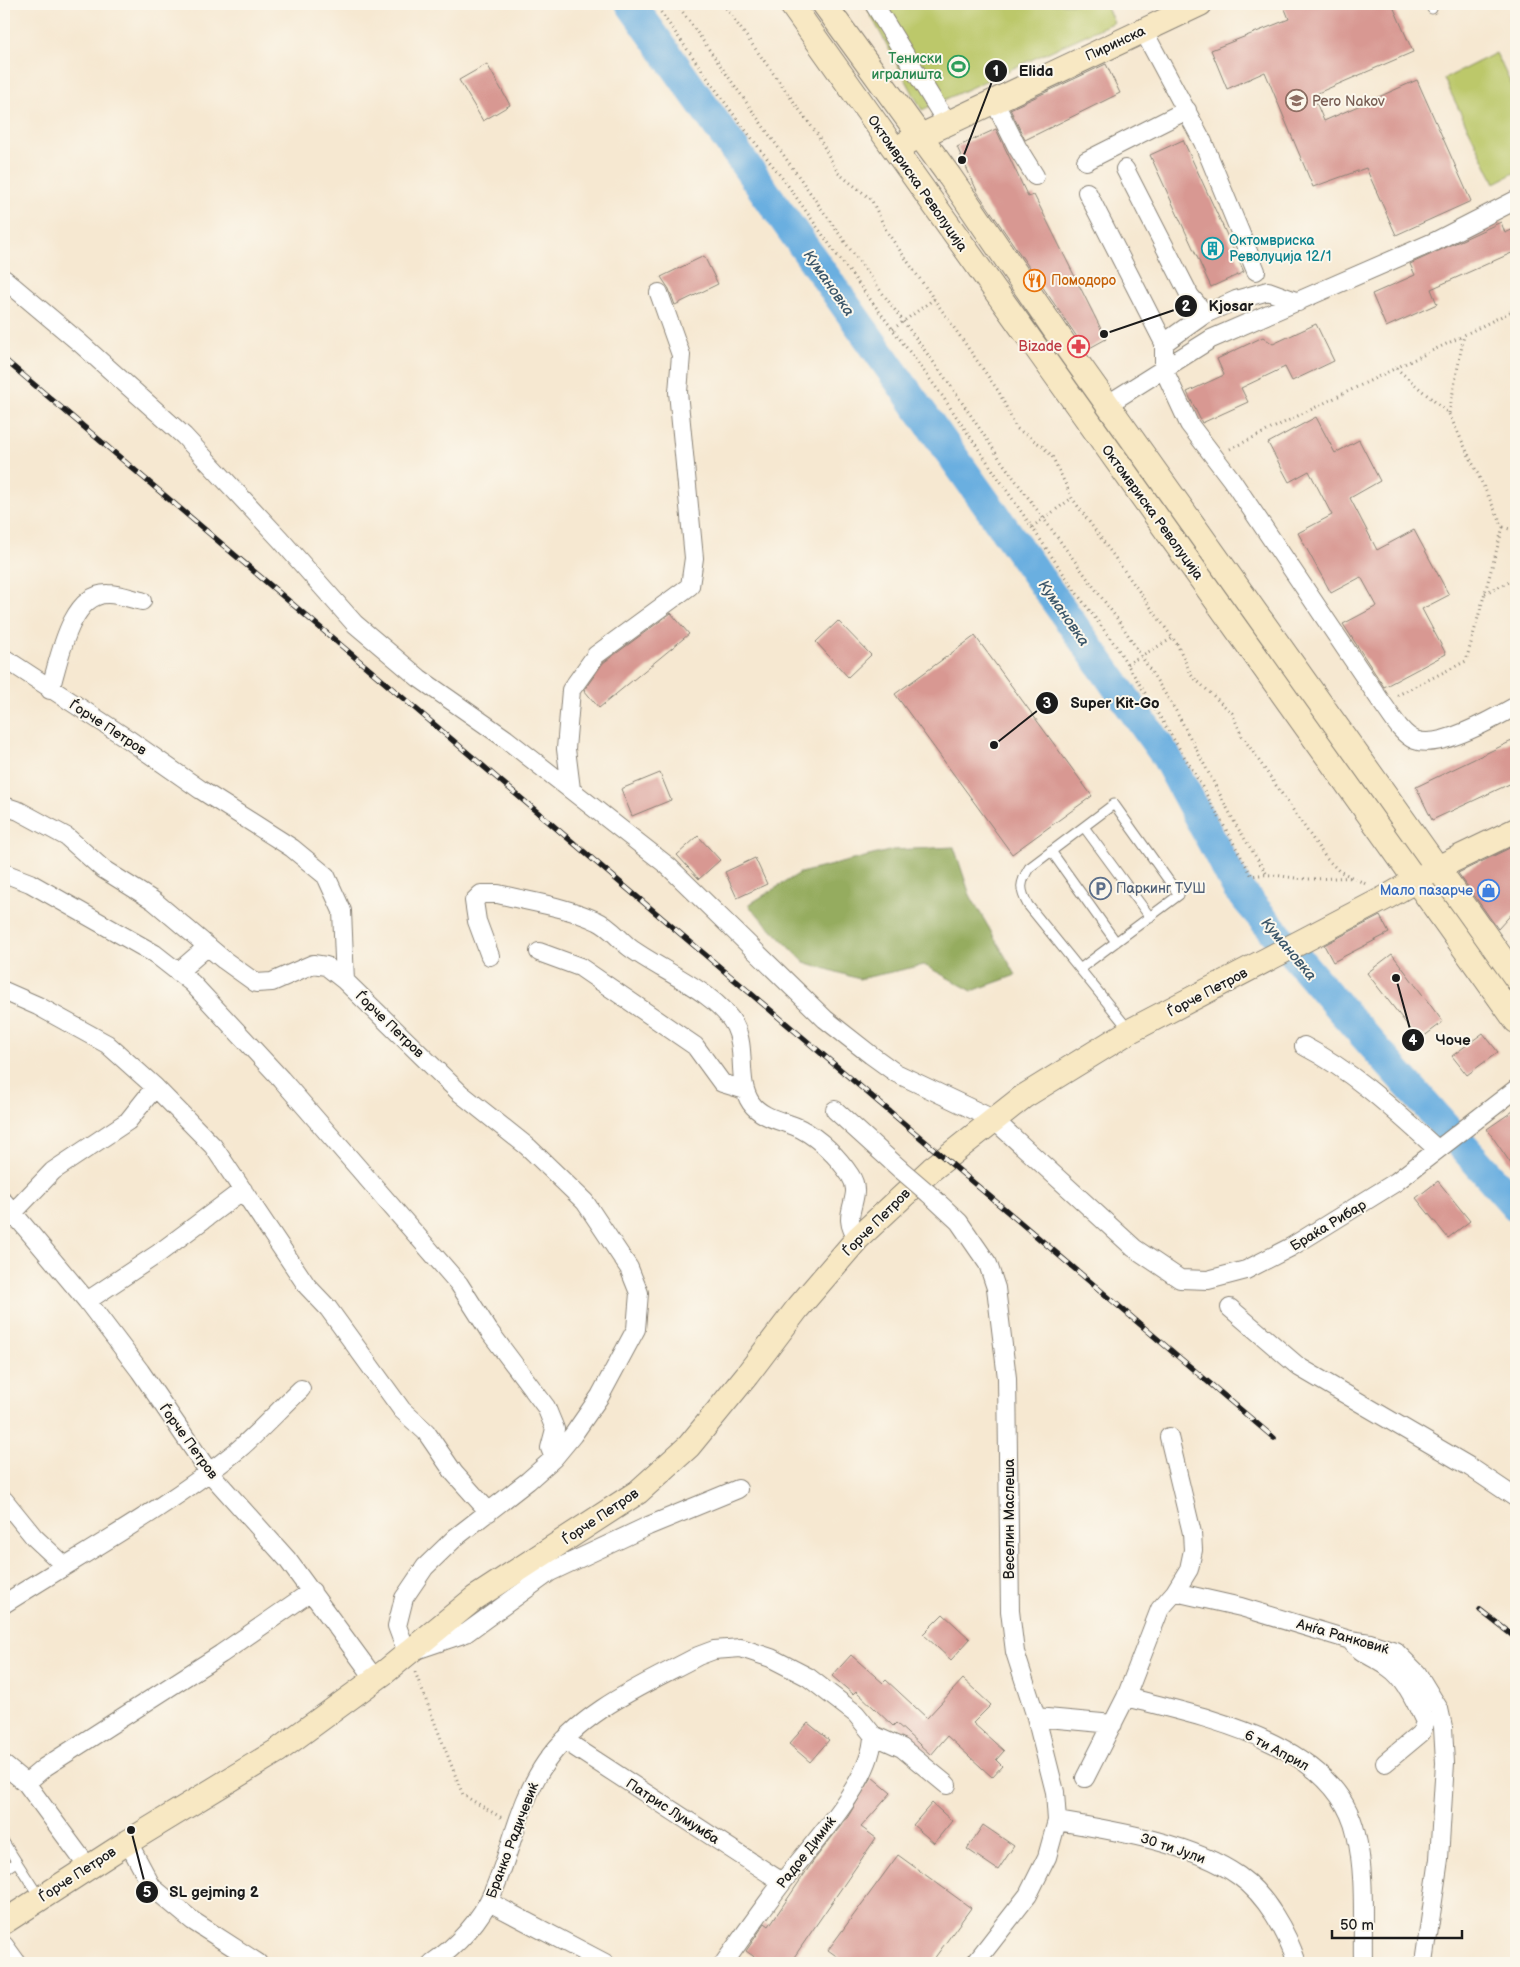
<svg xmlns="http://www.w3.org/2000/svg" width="1520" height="1967" viewBox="0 0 1520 1967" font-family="'Balsamiq Sans',sans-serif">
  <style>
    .green { fill: #bcc86a; stroke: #6c7243 }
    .forest { fill: #95ac5e; stroke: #58643d }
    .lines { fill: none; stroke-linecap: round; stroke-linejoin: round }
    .river { stroke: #6bafe0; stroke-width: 31 }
    .building { fill: #d89892 }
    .lane-casing { stroke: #898276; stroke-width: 11 }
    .street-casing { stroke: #898276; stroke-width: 20 }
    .secondary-casing { stroke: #898276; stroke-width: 26 }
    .path { stroke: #898276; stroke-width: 3; stroke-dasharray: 1 4; stroke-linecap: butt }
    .lane { stroke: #fff; stroke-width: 9 }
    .street { stroke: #fff; stroke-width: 18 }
    .secondary { stroke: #f8e8c3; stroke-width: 24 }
    .rail-casing { stroke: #1c1c1c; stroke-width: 5.5 }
    .rail { stroke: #fbf7ec; stroke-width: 4; stroke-dasharray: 11; stroke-linecap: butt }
    .street-bridge-casing { stroke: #898276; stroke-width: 20; stroke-linecap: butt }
    .street-bridge { stroke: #fff; stroke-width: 18 }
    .labels { text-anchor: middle; stroke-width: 4; stroke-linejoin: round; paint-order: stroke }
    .street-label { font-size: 14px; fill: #1c1c1c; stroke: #fbf7ec }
    .leisure-label { font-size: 14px; fill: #27864d; stroke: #fbf7ec; text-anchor: end }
    .education-label { font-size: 14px; fill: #785e54; stroke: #fbf7ec; text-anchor: start }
    .culture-label { font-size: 14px; fill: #0d838f; stroke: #fbf7ec; text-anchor: start }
    .food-label { font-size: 14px; fill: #c56008; stroke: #fbf7ec; text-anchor: start }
    .health-label { font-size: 14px; fill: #be3a42; stroke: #fbf7ec; text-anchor: end }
    .service-label { font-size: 14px; fill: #4e5e75; stroke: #fbf7ec; text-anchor: start }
    .shop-label { font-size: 14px; fill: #366cbe; stroke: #fbf7ec; text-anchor: end }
    .water-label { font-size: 15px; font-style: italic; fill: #3c576a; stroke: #fbf7ec }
    .leader { fill: none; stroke: #1c1c1c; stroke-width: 2 }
    .callout-dot { fill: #1c1c1c; stroke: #fbf7ec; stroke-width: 2 }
    .mark-label { font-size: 15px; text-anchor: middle; font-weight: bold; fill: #fff }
    .callout-label { font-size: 15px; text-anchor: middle; font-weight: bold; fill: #1c1c1c; stroke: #fbf7ec; stroke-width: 4; stroke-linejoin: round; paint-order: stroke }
  </style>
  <rect width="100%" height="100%" fill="#fbf7ec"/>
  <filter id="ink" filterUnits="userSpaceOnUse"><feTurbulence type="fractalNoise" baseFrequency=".02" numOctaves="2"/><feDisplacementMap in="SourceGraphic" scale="10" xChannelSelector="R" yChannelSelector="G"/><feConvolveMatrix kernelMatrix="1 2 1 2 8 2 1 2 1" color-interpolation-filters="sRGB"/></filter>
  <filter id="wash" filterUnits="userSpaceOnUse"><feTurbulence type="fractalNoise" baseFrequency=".0096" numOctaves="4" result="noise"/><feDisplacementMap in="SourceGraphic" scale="20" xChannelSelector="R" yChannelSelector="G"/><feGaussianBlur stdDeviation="1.12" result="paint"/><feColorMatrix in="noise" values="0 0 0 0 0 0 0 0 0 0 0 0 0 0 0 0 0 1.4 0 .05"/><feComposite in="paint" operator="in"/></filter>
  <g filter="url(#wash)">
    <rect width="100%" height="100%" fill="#f6e8d1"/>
    <!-- green -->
    <path class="green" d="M881,4H1105L1114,22L922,110L868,10Z
      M1496,53L1516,94V172L1495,183L1444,79Z"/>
    <!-- forest -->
    <path class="forest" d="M954,847L970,895L1016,975L972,991L924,965L859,979L804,962L748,905L800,873L893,850Z"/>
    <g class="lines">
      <!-- river -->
      <path class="river" d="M631,4L1166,756L1237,888L1337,1005L1516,1206"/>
    </g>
    <g id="blocks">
      <!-- building -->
      <path class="building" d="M1283,4H1392L1413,52L1313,95L1324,121L1417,80L1471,201L1396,235L1366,168L1313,187L1265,72L1227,89L1211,50L1289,19Z
        M487,64L510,105L483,121L459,80Z
        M1106,64L1120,93L1025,140L1010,109Z
        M996,129L1028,197L1034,195L1106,339L1086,350L978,193L957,147Z
        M1183,140L1244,272L1211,287L1150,155Z
        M1501,222L1505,233L1516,228V251L1431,289L1437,304L1386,327L1372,294L1415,275L1410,264Z
        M704,256L718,284L675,305L669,289L661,277Z
        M1316,324L1334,361L1292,381L1285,367L1241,388L1248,402L1202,423L1187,392L1224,375L1217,359L1263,337L1273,344Z
        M1316,417L1335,453L1359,440L1380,481L1350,498L1377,550L1414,530L1449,595L1422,609L1446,654L1384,687L1343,624L1377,606L1361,577L1331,593L1298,533L1332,515L1309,471L1289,482L1268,443Z
        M671,613L689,634L599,708L584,690L603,663Z
        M838,621L871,655L848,677L816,642Z
        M975,636L1092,796L1012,854L895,694Z
        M1516,739V781L1432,820L1416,787Z
        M660,773L671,800L632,816L621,789Z
        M698,836L720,860L699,879L677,855Z
        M1516,845V909L1498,929L1458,873Z
        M755,858L767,884L737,898L725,872Z
        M1380,916L1389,933L1333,962L1324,945Z
        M1392,954L1443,1022L1419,1040L1367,973Z
        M1483,1033L1498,1052L1467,1075L1452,1056Z
        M1516,1109V1171L1487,1129Z
        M1438,1181L1470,1221L1448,1238L1416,1198Z
        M943,1614L970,1639L951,1660L923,1634Z
        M851,1655L883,1683L886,1680L927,1718L963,1679L991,1705L973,1723L1004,1751L996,1760L1002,1766L992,1777L947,1736L931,1755L896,1723L893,1726L856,1691L853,1694L832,1676Z
        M808,1723L829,1740L810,1762L789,1744Z
        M872,1777L891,1793L861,1827L876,1838L790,1963H763L746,1951L765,1923L769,1926L814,1860L847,1818Z
        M932,1803L952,1821L934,1843L913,1825Z
        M983,1825L1014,1846L998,1870L967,1849Z
        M898,1855L971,1908L931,1963H846L828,1950Z"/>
    </g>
  </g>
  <g filter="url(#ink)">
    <use href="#blocks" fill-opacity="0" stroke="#898276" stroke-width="1"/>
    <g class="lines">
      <defs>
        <path id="lane" d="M1430,4L1432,9
          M1084,827L1150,917
          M1051,851L1116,942
          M1081,968L1179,895L1114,804L1029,868C1020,883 1019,889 1028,905L1130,1031
          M4,1842L40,1898
          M4,1870L16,1862"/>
        <path id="street" d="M874,4L947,123
          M1143,30L1203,142L1256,271
          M994,101L1017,147L1035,176
          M1086,161L1187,110
          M1125,169L1190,296L1205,314
          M1087,192L1164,343V370L1189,424L1231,479L1382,703C1391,715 1401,734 1415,740C1439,750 1495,718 1516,706
          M4,279L80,343L184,436L280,539L355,624L419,678L506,739L668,866L825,1019L871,1055L896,1073L993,1119L1134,1248L1180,1279L1208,1280L1246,1270L1291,1247L1396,1182L1516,1089
          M1164,343L1205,314L1236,300L1268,291L1298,302
          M1108,404L1211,339L1436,241L1516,200
          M4,658L128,739L201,790L292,848L326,876L342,911L345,981
          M50,690C59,661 70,593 108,594C119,594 132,599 142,601
          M571,789L566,749L571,690L596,655L690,586L694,558L678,392L681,355L659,293
          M4,806L19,811L67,837L103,869L154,901L224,960L256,983L272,982L313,964L326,966L345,981L460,1093L528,1147L585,1202L629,1268L639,1293L636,1329L600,1396L573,1435L554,1458L528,1481L456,1537L425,1567L404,1598L397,1626L407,1653L466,1633L550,1572L648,1526L738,1489
          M4,873L30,883L155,954L192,983L281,1079L459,1284L489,1331L546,1407L555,1429L550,1448L554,1458
          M539,952L580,967L695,1046L722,1083L745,1090
          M490,956L477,921L474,901L481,894H498C531,902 567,907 597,921C609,926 619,939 629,947C659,970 717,992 735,1026C747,1050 736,1081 751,1103C762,1119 785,1121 801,1129C820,1139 838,1157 850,1175C866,1198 837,1214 858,1238
          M178,972L208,946
          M4,991L38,1006L107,1044L155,1087L213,1146L307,1286L328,1308L402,1410L426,1432L454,1473L489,1512
          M1304,1046C1354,1072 1395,1111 1437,1149
          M835,1110L900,1169
          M928,1193L959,1222L988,1264L996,1288L1007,1378L1010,1611L1015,1652L1036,1717L1055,1792L1057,1821L1047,1857L1028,1895L975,1963
          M4,1202L87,1301L140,1371L209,1472L287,1559L375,1679
          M4,1222L53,1171L128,1121L155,1087
          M87,1301L159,1253L243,1190
          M1230,1308L1299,1367L1470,1467L1516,1498
          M4,1500L34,1537L65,1566
          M1175,1592L1241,1607L1350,1640L1370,1643L1395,1651L1417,1673L1439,1709L1443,1727L1445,1763L1439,1859L1424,1963
          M4,1604C82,1554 165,1509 238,1450C260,1431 280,1409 301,1389
          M1350,1640C1360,1654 1375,1657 1388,1667C1406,1679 1416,1703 1425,1722L1421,1733L1385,1763
          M1126,1697C1203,1717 1336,1742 1356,1834C1366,1876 1362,1921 1363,1963
          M1036,1717L1113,1724
          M564,1740L782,1882
          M4,1765L26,1783L45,1767L221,1654L312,1591
          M1085,1778L1126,1697L1160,1609L1175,1592L1189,1569L1193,1550L1192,1533L1169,1437
          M26,1783L88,1867
          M1057,1821C1111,1830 1193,1843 1239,1876C1266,1895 1287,1932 1297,1963
          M128,1842L152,1887L193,1921L258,1963
          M489,1902L605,1963
          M4,1945L17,1963
          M432,1963C457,1946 481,1920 493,1892C512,1849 519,1801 546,1762C582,1710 644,1685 698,1656L714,1650L741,1648L771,1658L808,1677L856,1714L873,1735L902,1748L947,1785
          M724,1963C743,1936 762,1909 782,1883C810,1846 873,1781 873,1735"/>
        <path id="secondary" d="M791,4L1516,1021
          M824,4L950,177L1063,342L1516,978
          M906,143L1200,4
          M4,1922L128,1842L277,1751L385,1672L475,1598L638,1492L689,1446L747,1375L797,1309L858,1238L932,1169L1023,1097L1130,1031L1387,897L1439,867L1516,830"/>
      </defs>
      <!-- lane casing -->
      <use href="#lane" class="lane-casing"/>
      <!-- street casing -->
      <use href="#street" class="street-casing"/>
      <!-- secondary casing -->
      <use href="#secondary" class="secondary-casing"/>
      <!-- path -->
      <path class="path" d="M655,4L731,111L789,187L837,255L941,394L1078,595L1116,646L1192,769L1252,876C1272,872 1290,879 1310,879C1325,879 1339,877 1353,878
        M677,4L847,245L951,386L1002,462L1121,624L1176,711L1236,825L1266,873
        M723,4L817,134L838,173L871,199L887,232L999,392L1016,428L1042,446L1052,456L1072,498L1177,644L1192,676L1232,713L1242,736L1326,858L1339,871L1368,885
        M893,329L934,299
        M1396,368L1463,336
        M1449,413L1464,335L1516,309
        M1230,449L1396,368L1449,414L1503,527L1466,661L1396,696
        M1032,527L1072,498
        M1503,527L1516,531
        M1485,593L1516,579
        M1127,664L1173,638
        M415,1672L463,1795L502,1818"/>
      <!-- lane -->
      <use href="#lane" class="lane"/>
      <!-- street -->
      <use href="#street" class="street"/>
      <!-- secondary -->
      <use href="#secondary" class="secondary"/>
      <defs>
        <path id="rail" d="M4,359L1274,1438
          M1480,1610L1516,1638"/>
      </defs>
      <!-- rail casing -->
      <use href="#rail" class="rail-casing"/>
      <!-- rail -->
      <use href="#rail" class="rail"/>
      <defs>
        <path id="street-bridge" d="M900,1169L928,1193"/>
      </defs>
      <!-- street-bridge casing -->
      <use href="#street-bridge" class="street-bridge-casing"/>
      <!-- street-bridge -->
      <use href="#street-bridge" class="street-bridge"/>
    </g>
  </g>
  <!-- icons -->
  <defs>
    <symbol id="stadium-ring" viewBox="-11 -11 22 22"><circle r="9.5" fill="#fbf7ec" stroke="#2e9e5b" stroke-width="1.5"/><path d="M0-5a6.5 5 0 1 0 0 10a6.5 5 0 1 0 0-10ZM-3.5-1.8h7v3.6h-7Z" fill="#2e9e5b"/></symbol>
    <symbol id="school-ring" viewBox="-11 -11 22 22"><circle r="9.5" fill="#fbf7ec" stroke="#8d6e63" stroke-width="1.5"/><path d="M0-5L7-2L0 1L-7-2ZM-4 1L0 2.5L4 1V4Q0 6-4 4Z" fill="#8d6e63"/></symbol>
    <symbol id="building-ring" viewBox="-11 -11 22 22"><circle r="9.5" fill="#fbf7ec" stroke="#0f9aa8" stroke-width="1.5"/><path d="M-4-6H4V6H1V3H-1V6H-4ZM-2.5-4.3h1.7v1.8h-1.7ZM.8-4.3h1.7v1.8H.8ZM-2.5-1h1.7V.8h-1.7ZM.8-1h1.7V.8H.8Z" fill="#0f9aa8"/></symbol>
    <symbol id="restaurant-ring" viewBox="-11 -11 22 22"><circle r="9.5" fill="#fbf7ec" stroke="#e8710a" stroke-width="1.5"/><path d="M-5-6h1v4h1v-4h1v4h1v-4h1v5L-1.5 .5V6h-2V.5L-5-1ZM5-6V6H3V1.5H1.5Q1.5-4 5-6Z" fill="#e8710a"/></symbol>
    <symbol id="pharmacy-ring" viewBox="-11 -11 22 22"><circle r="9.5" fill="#fbf7ec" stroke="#e0444e" stroke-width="1.5"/><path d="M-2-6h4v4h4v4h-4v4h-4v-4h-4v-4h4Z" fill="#e0444e"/></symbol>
    <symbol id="parking-ring" viewBox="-11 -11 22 22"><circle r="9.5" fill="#fbf7ec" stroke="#5c6f8a" stroke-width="1.5"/><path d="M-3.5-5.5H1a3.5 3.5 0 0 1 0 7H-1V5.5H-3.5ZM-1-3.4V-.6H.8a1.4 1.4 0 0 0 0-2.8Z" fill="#5c6f8a"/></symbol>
    <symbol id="shop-ring" viewBox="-11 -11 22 22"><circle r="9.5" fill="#fbf7ec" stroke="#3f7fe0" stroke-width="1.5"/><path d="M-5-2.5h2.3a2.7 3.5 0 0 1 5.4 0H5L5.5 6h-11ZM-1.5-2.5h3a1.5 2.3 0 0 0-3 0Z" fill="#3f7fe0"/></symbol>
  </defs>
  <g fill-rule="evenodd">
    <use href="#stadium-ring" x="946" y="54" width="25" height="25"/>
    <use href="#school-ring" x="1284" y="88" width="25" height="25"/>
    <use href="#building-ring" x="1200" y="236" width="25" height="25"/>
    <use href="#restaurant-ring" x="1022" y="268" width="25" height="25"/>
    <use href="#pharmacy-ring" x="1066" y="334" width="25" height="25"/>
    <use href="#parking-ring" x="1088" y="876" width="25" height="25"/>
    <use href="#shop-ring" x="1476" y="878" width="25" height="25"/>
  </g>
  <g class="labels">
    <!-- street labels -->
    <g class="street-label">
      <text transform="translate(1115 43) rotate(-25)" y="5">Пиринска</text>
      <text transform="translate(918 183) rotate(55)" y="5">Октомвриска Револуција</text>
      <text transform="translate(1153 512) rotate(54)" y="5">Октомвриска Револуција</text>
      <text transform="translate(108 727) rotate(33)" y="5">Ѓорче Петров</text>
      <text transform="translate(1207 992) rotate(-28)" y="5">Ѓорче Петров</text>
      <text transform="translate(390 1024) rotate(44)" y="5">Ѓорче Петров</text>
      <text transform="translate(876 1222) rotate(-45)" y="5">Ѓорче Петров</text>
      <text transform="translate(1328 1225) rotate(-31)" y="5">Браќа Рибар</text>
      <text transform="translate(189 1441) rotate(54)" y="5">Ѓорче Петров</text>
      <text transform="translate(600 1516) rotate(-34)" y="5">Ѓорче Петров</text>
      <text transform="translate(1009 1519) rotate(-90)" y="5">Веселин Маслеша</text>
      <text transform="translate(1343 1636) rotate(16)" y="5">Анѓа Ранковиќ</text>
      <text transform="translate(1277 1750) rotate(28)" y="5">6 ти Април</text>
      <text transform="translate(673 1811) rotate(33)" y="5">Патрис Лумумба</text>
      <text transform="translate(512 1840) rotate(-69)" y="5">Бранко Радичевиќ</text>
      <text transform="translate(1173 1848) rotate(19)" y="5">30 ти Јули</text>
      <text transform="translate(806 1852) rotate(-52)" y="5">Радое Димиќ</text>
      <text transform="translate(77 1874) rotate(-33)" y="5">Ѓорче Петров</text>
    </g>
    <!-- leisure labels -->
    <g class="leisure-label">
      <text x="942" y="63">Тениски<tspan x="942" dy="16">игралишта</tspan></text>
    </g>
    <!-- education labels -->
    <g class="education-label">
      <text x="1312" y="106">Pero Nakov</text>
    </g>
    <!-- culture labels -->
    <g class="culture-label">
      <text x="1229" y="245">Октомвриска<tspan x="1229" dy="16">Револуција 12/1</tspan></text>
    </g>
    <!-- food labels -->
    <g class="food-label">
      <text x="1051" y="285">Помодоро</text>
    </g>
    <!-- health labels -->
    <g class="health-label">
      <text x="1062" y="351">Bizade</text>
    </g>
    <!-- service labels -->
    <g class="service-label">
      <text x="1116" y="893">Паркинг ТУШ</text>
    </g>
    <!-- shop labels -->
    <g class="shop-label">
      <text x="1473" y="895">Мало пазарче</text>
    </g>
    <!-- water labels -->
    <g class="water-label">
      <text transform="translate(829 283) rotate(55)" y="5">Кумановка</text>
      <text transform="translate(1064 613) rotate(55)" y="5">Кумановка</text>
      <text transform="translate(1289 949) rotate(50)" y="5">Кумановка</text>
    </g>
  </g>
  <!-- callouts -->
  <path class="leader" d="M962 160L996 71M1104 334L1186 306M994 745L1047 703M1396 978L1413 1040M131 1830L147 1892"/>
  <g class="callout-dot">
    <circle cx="962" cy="160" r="5"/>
    <circle cx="1104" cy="334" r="5"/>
    <circle cx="994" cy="745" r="5"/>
    <circle cx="1396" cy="978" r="5"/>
    <circle cx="131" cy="1830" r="5"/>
    <circle cx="996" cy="71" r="12"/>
    <circle cx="1186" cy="306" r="12"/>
    <circle cx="1047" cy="703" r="12"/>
    <circle cx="1413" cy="1040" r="12"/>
    <circle cx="147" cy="1892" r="12"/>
  </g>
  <g class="mark-label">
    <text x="996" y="76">1</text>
    <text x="1186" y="311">2</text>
    <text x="1047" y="708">3</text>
    <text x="1413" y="1045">4</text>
    <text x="147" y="1897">5</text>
  </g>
  <g class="callout-label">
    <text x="1036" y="76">Elida</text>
    <text x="1231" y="311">Kjosar</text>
    <text x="1115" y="708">Super Kit-Go</text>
    <text x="1453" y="1045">Чоче</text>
    <text x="214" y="1897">SL gejming 2</text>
  </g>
  <!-- margin -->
  <rect width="1520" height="1967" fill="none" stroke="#fbf7ec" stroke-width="20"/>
  <!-- scale -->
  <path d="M1332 1930v8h130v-8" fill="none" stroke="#1c1c1c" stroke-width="2.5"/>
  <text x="1340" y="1930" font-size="15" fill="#1c1c1c" stroke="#fbf7ec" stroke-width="4" paint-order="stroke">50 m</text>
</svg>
